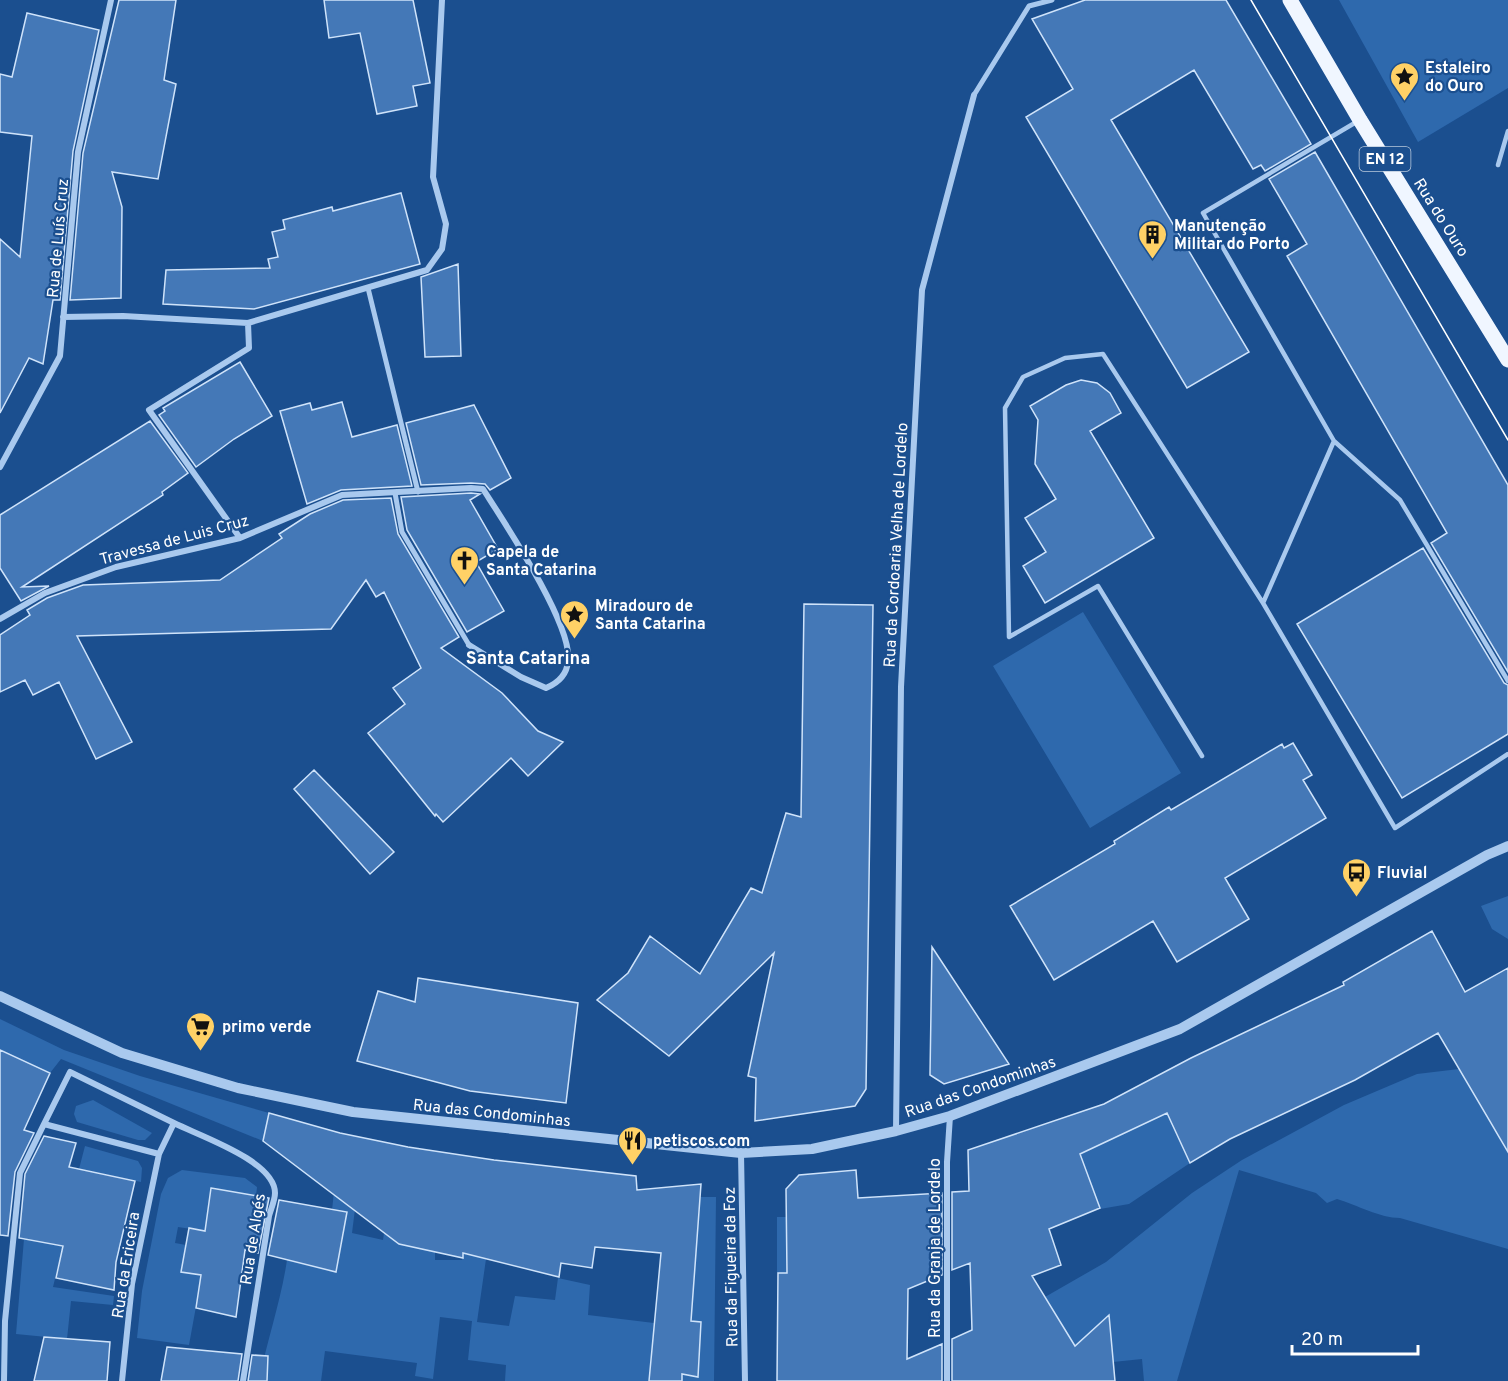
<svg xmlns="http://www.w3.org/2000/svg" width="1508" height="1381" viewBox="0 0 1508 1381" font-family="Overpass,sans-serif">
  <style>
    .green { fill: #2e69ad }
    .building { fill: #4478b7; stroke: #cfe3fa; stroke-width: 1.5 }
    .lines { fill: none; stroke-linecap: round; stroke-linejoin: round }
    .service { stroke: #a9c9ee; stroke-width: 4.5 }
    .pedestrian { stroke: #a9c9ee; stroke-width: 5 }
    .minor { stroke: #a9c9ee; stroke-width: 6 }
    .tertiary { stroke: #a9c9ee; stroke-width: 10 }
    .primary { stroke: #f0f6ff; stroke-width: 15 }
    .tram { stroke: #fff; stroke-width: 1.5 }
    .labels { text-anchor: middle; stroke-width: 4.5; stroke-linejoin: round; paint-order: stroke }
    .shield { fill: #1b4f8f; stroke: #bbcadd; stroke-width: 1.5 }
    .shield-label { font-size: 15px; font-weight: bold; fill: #fff }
    .poi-label { font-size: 16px; font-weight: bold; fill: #fff; stroke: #1b4f8f; text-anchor: start }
    .street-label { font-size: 16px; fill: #fff; stroke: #1b4f8f }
    .neighbourhood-label { font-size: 18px; font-weight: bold; fill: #fff; stroke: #1b4f8f }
  </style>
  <rect width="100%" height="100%" fill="#1b4f8f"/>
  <!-- green -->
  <path class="green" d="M1339,0H1508V88L1418,142Z
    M1083,612L1181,773L1090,828L993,666Z
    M1508,896V939L1492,929L1481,906Z
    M0,1019L64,1050L140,1076L269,1113L263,1141L61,1059L50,1073L0,1051Z
    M1192,1060L1230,1139L1190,1163L1129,1204L1100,1209L1066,1117L1104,1104Z
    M1459,1069L1508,1143V1249L1400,1218C1380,1218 1357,1205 1337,1199L1327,1203L1316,1193L1239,1170L1177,1381H1144L1142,1359L1113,1362L1109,1315L1075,1346L1045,1297L1106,1262L1192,1193L1242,1160L1344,1105L1417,1074Z
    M93,1100L152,1133L145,1140H138L77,1122L74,1114L76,1106Z
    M85,1146L138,1161L142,1168L141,1182L79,1169Z
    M182,1170L245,1178L257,1187L256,1197L211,1188L205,1231L178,1227L175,1243L186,1245L181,1271L205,1276L197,1301L189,1345L137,1338L142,1291L161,1194L168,1178Z
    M336,1173L359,1177L352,1233L383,1240L384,1233L435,1240V1260H462L465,1243L486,1259L477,1322L509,1326L515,1296L555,1300L558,1278L590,1285L588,1315L654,1323L649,1381H505L506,1365L468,1360L472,1321L440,1317L433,1379L415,1376L417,1363L325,1351L321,1381H259C267,1340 281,1301 287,1260L336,1272L344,1232L330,1229Z
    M700,1197H716L714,1381H682V1374L697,1376L701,1323L691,1321Z
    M777,1217H786L787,1273H777Z
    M24,1239L63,1246L53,1287L114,1296L113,1305L71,1301L67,1339L16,1334Z"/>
  <!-- building -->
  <path class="building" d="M119,0H176L164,80L176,84L158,179L112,172L122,207L121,298L70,300L83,153Z
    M324,0H413L430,83L413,86L417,106L377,114L360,33L329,38Z
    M1085,0H1226L1311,144L1265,171L1261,165L1253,169L1194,70L1111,120L1249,352L1187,388L1026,117L1073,89L1032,19Z
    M27,13L99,30L73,151L60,300H53L43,364L29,358L0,413V239L20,257L32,136L0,132V74L12,77Z
    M1315,152L1508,485V672L1431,543L1447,533L1287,256L1307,244L1269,179Z
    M401,193L420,264L254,309L163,304L166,270L270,268L268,259L278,257L272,232L285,229L283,220L332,207L333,211Z
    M458,264L461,356L425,357L421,277Z
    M240,362L272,416L234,439L196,467L159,415L165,411L163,408Z
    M1081,380L1097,383L1110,393L1121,413L1090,431L1154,538L1045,603L1023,566L1046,552L1025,518L1056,499L1035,464L1038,420L1030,406L1066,385Z
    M342,402L352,437L397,425L412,486L341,490L307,504L280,411L310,403L312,410Z
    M474,405L511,478L490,490L485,484L471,483L421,485L406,423Z
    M150,421L188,473L162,492L163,495L22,587L49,586L21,601L0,568V515Z
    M471,493L480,494L470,500L498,549L476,562L504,611L467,632L407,530L401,497Z
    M391,498L398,534L459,637L441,648L502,693L538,731L563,742L528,776L511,758L443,822L436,814L435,816L368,733L405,704L393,688L421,668L384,592L376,597L366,580L331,629L77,636L132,742L96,759L59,682L33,695L25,680L0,692V635L30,615L27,610L47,598L83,585L220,580L282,538L279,534L310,514L343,500Z
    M1423,548L1504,683L1508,685V734L1402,798L1297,624Z
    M804,604L873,605L866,1089L855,1106L755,1121L756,1078L748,1076L774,953L669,1056L597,1000L628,973L650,936L700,974L751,888L762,893L786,813L801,817Z
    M1293,743L1312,775L1303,780L1326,818L1225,878L1249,919L1177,962L1153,921L1054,980L1010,906L1115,844L1114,841L1169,807L1171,810L1282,744L1284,748Z
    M314,770L394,852L370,874L294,789Z
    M1432,931L1465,992L1508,968V1152L1438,1033L1355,1080L1230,1139L1190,1163L1167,1113L1080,1154L1100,1208L1049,1229L1061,1265L1032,1276L1075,1346L1109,1315L1115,1381H952V1339L972,1330L970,1263L952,1270V1192L969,1191L968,1150L1104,1104L1191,1058L1344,985L1343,982Z
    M932,947L1009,1064L944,1084L930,1075Z
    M418,978L578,1003L566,1103L470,1091L357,1061L378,991L415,1002Z
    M0,1050L50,1073L24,1130L34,1133L15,1172L8,1236L0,1235Z
    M269,1113L340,1133L408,1147L494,1160L636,1176L637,1190L701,1184L691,1321L701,1322L698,1377L682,1374V1381H649L661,1253L595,1247L592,1268L561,1263L559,1277L463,1253V1258L399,1244L263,1141Z
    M44,1136L76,1143L69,1167L135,1181L116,1262L114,1290L56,1278L63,1246L19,1238L25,1174Z
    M856,1170L858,1198L942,1193V1275L908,1289L907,1359L942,1344V1381H777L778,1273H787L786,1189L799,1175Z
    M211,1188L269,1198L258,1253L245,1250L236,1317L196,1308L201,1275L181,1272L189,1228L205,1231Z
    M279,1200L347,1212L336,1272L268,1255Z
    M44,1337L110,1342L107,1381H34Z
    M167,1347L242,1354L238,1381H161Z
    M252,1355L268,1356L267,1381H248Z"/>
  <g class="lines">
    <!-- service -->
    <path class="service" d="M1498,165L1508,131
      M1334,441L1400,500L1508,681
      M1263,603L1395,828L1508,754
      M1202,756L1098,586L1009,637L1005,408L1023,377L1065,358L1103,354L1263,603L1334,441L1203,213L1358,121"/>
    <!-- pedestrian -->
    <path class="pedestrian" d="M974,95L1029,6L1052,0
      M368,288L418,492
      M395,493L402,532L469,645"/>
    <!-- minor -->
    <path class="minor" d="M63,317L123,316L248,323L427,270L442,249L446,224L433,177L442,0
      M0,467L60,356L78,152L111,0
      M240,538L149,410L249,348L248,323
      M0,619L45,593L116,567L240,538L342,495L471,488L483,489C504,522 573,625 568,661C567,674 558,683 546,688L521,677L469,645
      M70,1072L174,1123L159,1154L44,1124Z
      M174,1123C200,1136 275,1161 275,1193C275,1200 271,1209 269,1216L243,1381
      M896,1131L901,687L922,290L974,95
      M741,1153L745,1381
      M4,1381L5,1321L20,1173L44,1124
      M122,1381L132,1284L159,1154
      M947,1381V1162L950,1116"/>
    <!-- tertiary -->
    <path class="tertiary" d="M0,996L122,1053L238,1088L353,1112L741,1153L812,1149L896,1131L950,1116L1180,1029L1487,855L1508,846"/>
    <!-- primary -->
    <path class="primary" d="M1290,0L1360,120L1508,360"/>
    <!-- tram -->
    <path class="tram" d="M1251,0L1508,440"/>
  </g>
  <!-- icons -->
  <defs>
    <symbol id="sight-pin" viewBox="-11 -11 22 30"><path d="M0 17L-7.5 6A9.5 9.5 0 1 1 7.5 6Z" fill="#ffd166" stroke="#1b4f8f"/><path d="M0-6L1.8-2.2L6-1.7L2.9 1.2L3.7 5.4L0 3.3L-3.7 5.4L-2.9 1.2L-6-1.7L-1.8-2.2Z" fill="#111"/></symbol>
    <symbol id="building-pin" viewBox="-11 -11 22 30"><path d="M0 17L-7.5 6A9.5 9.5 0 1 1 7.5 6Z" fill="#ffd166" stroke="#1b4f8f"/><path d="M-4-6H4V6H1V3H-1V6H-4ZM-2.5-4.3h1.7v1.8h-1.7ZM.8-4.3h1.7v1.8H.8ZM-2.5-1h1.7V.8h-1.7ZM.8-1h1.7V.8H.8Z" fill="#111"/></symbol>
    <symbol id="church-pin" viewBox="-11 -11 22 30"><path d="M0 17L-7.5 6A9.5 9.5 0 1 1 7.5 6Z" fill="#ffd166" stroke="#1b4f8f"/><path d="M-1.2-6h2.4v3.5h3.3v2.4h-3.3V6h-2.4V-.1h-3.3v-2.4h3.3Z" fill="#111"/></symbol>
    <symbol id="bus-pin" viewBox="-11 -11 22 30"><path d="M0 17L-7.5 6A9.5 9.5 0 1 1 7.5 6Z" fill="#ffd166" stroke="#1b4f8f"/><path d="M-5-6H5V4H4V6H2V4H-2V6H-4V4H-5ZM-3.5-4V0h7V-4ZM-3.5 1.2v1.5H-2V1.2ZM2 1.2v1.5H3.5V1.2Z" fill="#111"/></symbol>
    <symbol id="supermarket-pin" viewBox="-11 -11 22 30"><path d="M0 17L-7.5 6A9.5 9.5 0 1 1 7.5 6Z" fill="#ffd166" stroke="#1b4f8f"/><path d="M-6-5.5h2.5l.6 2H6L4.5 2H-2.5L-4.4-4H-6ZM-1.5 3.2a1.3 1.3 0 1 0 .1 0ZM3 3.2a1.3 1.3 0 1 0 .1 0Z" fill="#111"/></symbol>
    <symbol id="restaurant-pin" viewBox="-11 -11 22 30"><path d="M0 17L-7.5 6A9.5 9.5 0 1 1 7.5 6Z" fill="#ffd166" stroke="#1b4f8f"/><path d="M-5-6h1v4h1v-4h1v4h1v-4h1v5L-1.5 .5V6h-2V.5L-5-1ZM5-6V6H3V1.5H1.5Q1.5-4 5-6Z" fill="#111"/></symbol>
  </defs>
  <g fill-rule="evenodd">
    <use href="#sight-pin" x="1388" y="60" width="33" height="45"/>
    <use href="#building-pin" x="1136" y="218" width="33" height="45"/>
    <use href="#church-pin" x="448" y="544" width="33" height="45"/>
    <use href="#sight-pin" x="558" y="598" width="33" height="45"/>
    <use href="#bus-pin" x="1340" y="856" width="33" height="45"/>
    <use href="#supermarket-pin" x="184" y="1010" width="33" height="45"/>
    <use href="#restaurant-pin" x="616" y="1124" width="33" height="45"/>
  </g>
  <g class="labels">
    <!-- shield labels -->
    <rect class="shield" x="1359.5" y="147" width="51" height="24" rx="4.5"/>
    <g class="shield-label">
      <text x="1385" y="164">EN 12</text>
    </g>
    <!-- poi labels -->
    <g class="poi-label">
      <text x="1425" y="73">Estaleiro<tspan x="1425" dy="18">do Ouro</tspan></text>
      <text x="1174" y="231">Manutenção<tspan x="1174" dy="18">Militar do Porto</tspan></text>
      <text x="486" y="557">Capela de<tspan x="486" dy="18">Santa Catarina</tspan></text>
      <text x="595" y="611">Miradouro de<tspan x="595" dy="18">Santa Catarina</tspan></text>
      <text x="1377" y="878">Fluvial</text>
      <text x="222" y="1032">primo verde</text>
      <text x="653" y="1146">petiscos.com</text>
    </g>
    <!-- street labels -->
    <g class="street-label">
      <text transform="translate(1442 217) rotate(58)" y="6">Rua do Ouro</text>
      <text transform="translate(57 238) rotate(-85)" y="6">Rua de Luís Cruz</text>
      <text transform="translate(174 539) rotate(-15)" y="6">Travessa de Luis Cruz</text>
      <text transform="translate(895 545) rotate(-87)" y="6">Rua da Cordoaria Velha de Lordelo</text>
      <text transform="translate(980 1086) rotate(-19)" y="6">Rua das Condominhas</text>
      <text transform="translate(492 1112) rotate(6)" y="6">Rua das Condominhas</text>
      <text transform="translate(252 1239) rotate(-81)" y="6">Rua de Algés</text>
      <text transform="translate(934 1248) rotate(-90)" y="6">Rua da Granja de Lordelo</text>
      <text transform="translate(125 1265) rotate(-81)" y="6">Rua da Ericeira</text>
      <text transform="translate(730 1267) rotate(-91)" y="6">Rua da Figueira da Foz</text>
    </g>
    <!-- neighbourhood labels -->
    <g class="neighbourhood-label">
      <text x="528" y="664">Santa Catarina</text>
    </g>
  </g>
  <!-- scale -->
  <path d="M1292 1345v9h126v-9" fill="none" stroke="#ffffff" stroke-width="3"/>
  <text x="1301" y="1345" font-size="18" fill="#ffffff" stroke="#1b4f8f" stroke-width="4.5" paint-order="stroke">20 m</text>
</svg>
